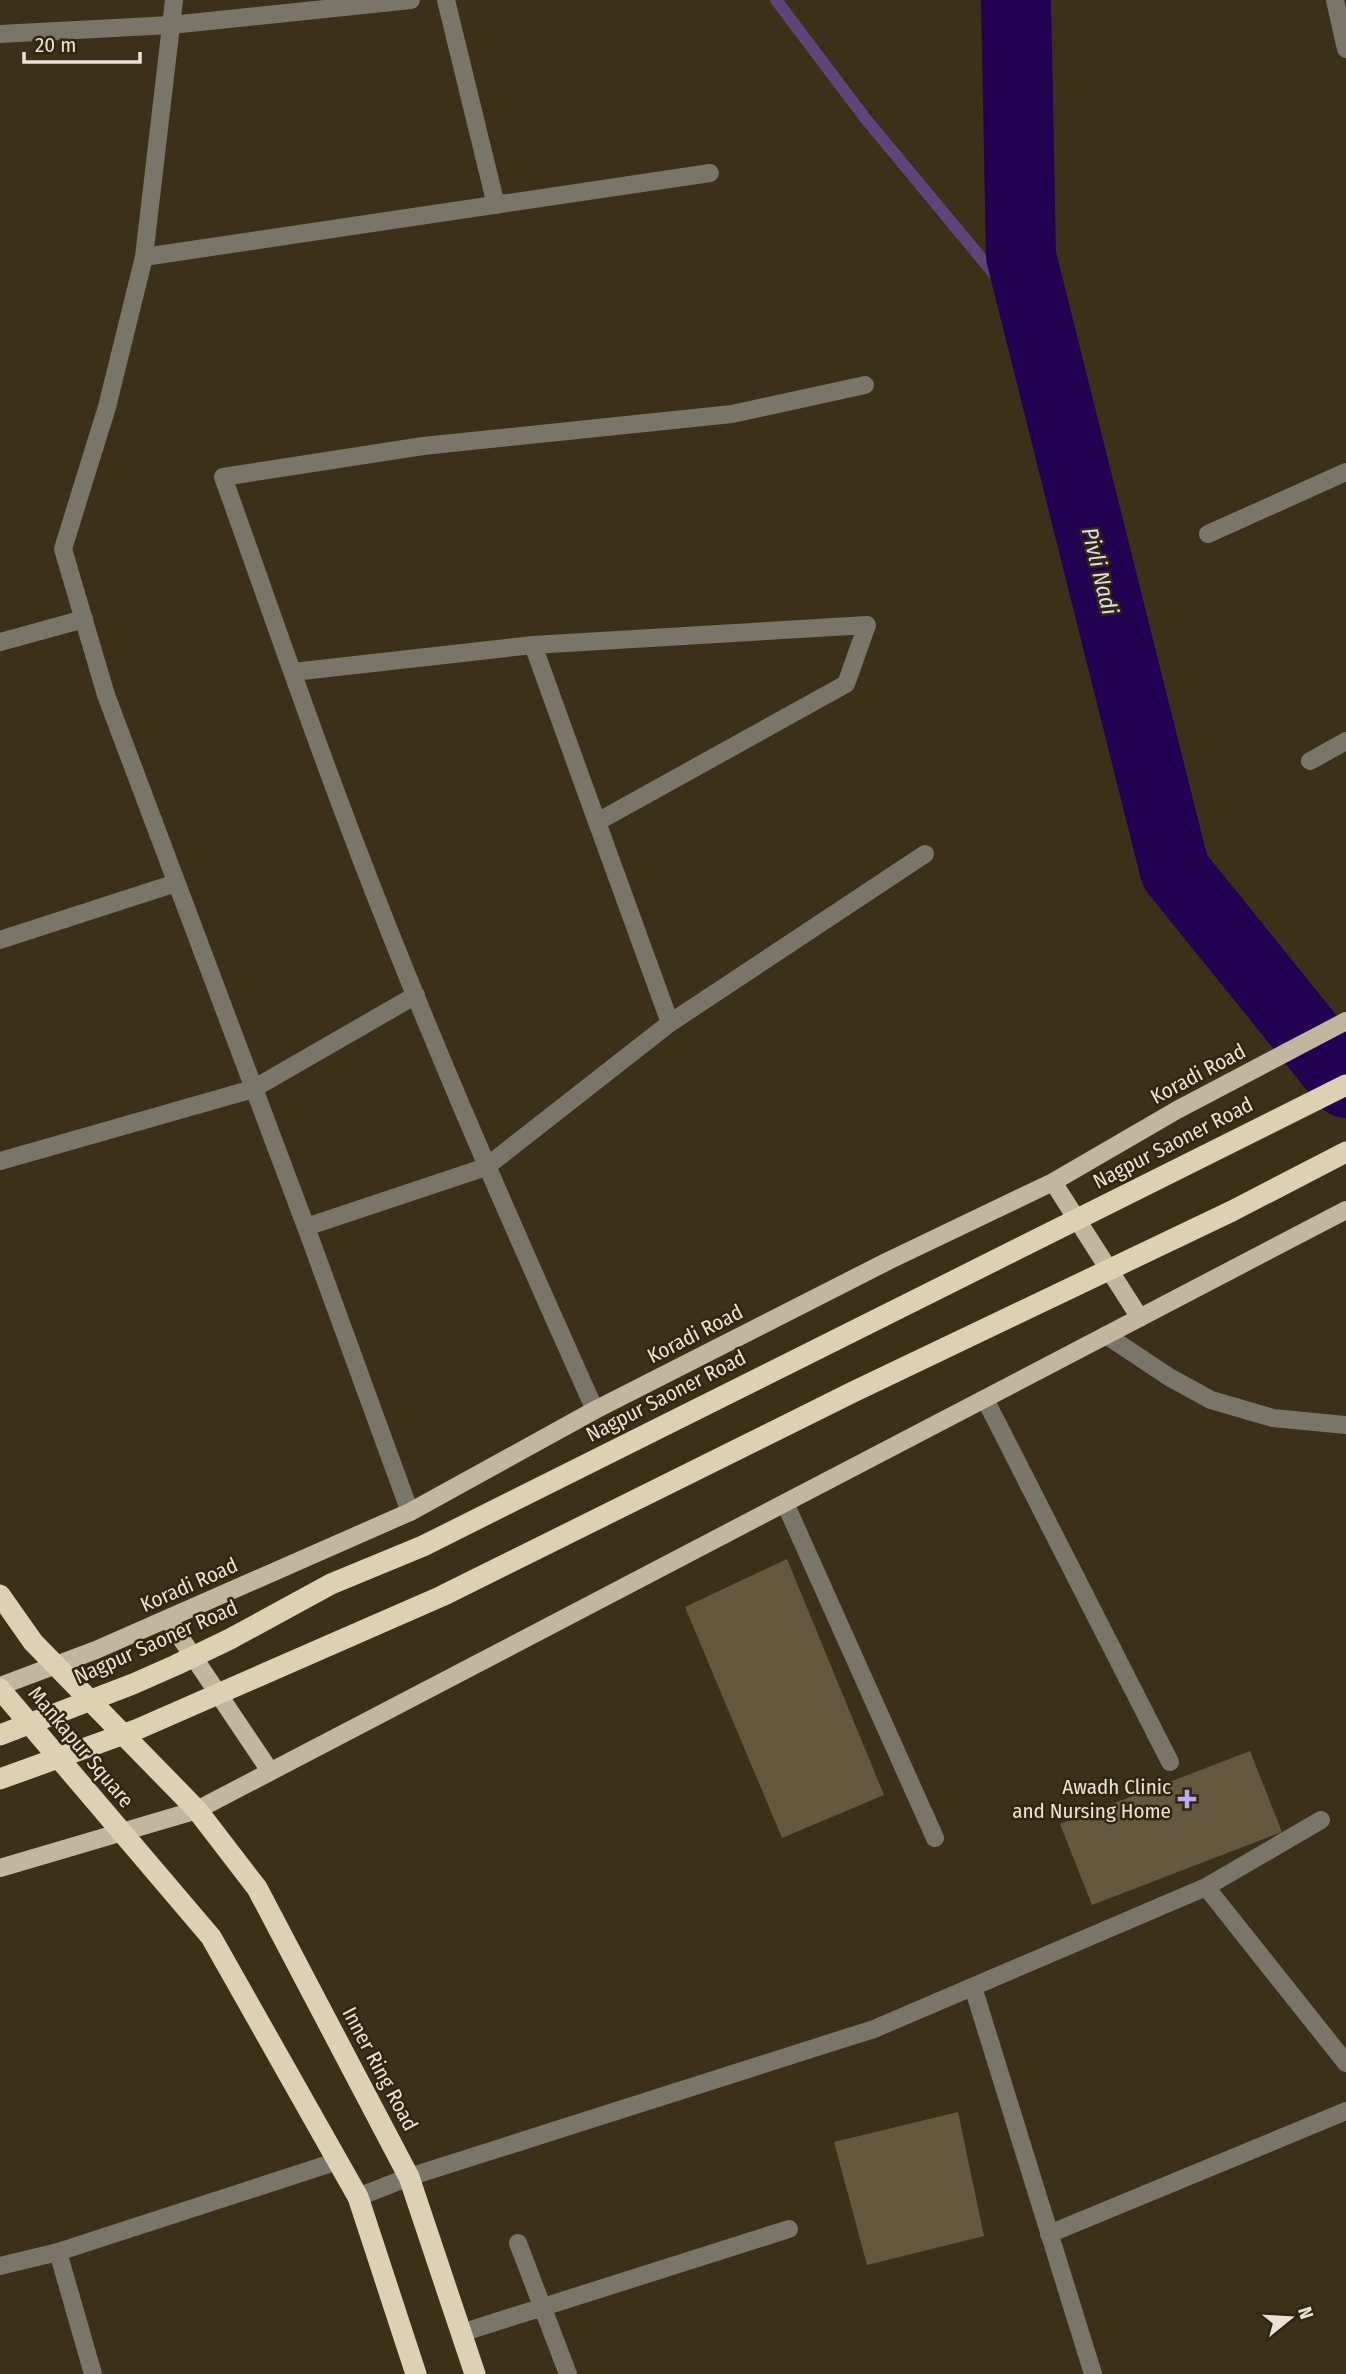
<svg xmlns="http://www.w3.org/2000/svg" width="1346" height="2374" viewBox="0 0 1346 2374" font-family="'Fira Sans Condensed',sans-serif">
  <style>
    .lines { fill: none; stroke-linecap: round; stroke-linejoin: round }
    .stream { stroke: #5f4479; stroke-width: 12 }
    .river { stroke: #240052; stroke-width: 70 }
    .building { fill: #65583e }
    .minor { stroke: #7a7469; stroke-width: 18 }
    .major { stroke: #c2b69e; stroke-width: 18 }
    .highway { stroke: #ded0b3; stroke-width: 21 }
    .highway-bridge { stroke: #ded0b3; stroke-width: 21 }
    .poi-dot { fill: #b9aaf7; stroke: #32260e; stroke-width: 2.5 }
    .labels { text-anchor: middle; stroke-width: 5; stroke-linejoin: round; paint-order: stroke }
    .street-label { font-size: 21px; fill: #eae2d4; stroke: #32260e }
    .poi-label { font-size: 21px; fill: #eae2d4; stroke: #32260e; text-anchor: end }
    .water-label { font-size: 23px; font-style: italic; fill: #ddd9f0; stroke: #32260e }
  </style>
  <rect width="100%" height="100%" fill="#3c3018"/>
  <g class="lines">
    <!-- stream -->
    <path class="stream" d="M776,0L865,118L1039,328"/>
    <!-- river -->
    <path class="river" d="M1016,0L1021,256L1175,871L1346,1083"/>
  </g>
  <!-- building -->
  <path class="building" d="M787,1559L884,1795L782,1838L685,1607Z
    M1250,1751L1282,1832L1092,1905L1060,1824Z
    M958,2112L984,2236L867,2265L834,2142Z"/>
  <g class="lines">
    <!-- minor -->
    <path class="minor" d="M174,0L144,257L107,407L63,549L106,695L306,1227L410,1512
      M446,0L496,205
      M1335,0L1346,49
      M0,34L171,25L411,0
      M144,257L710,173
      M1208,534L1346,472
      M0,642L84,619
      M533,645L597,822
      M293,672L533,645L867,625L846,684L597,822L670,1023L486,1167L306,1227
      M1310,761L1346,741
      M0,940L176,883
      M670,1023L925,854
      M0,1161L253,1089L416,995
      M1106,1335L1169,1377L1211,1400L1273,1418L1346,1425
      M985,1399L1170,1762
      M595,1410C506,1212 419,1014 343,811C301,700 263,588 223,477L423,446L732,414L865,385
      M785,1503L935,1838
      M1206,1887L1346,2063
      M973,1987L1093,2374
      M358,2197L409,2177L874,2029L1206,1887L1321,1820
      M1049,2234L1346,2111
      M518,2243L568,2374
      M58,2252L93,2374
      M0,2266L58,2252L338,2161
      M461,2333L789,2229"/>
    <!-- major -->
    <path class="major" d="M1053,1182L1140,1318
      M168,1619L270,1771
      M0,1686L96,1650L410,1512L595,1410L888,1261L1053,1182L1177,1110L1346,1021
      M0,1868L197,1810L1346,1210"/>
    <!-- highway -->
    <path class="highway" d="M0,1595L33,1642L197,1810L257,1888L409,2177L475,2374
      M0,1689L211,1937L358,2197L416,2374"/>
    <!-- highway-bridge -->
    <path class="highway-bridge" d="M0,1735L133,1684L176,1665L230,1639L331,1584L423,1546L1346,1085
      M0,1779L138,1729L442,1596L853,1392L1232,1211L1346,1152"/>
  </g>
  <!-- markers -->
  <path class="poi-dot" d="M1183.5 1788.5h7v7h7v7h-7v7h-7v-7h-7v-7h7z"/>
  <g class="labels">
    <!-- street labels -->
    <g class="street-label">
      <text transform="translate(1198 1074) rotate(-28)" y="7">Koradi Road</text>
      <text transform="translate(1173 1143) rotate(-27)" y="7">Nagpur Saoner Road</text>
      <text transform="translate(695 1334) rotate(-27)" y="7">Koradi Road</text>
      <text transform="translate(666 1396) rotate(-27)" y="7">Nagpur Saoner Road</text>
      <text transform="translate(189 1585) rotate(-24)" y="7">Koradi Road</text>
      <text transform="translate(156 1642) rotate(-24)" y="7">Nagpur Saoner Road</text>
      <text transform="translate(81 1747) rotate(50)" y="7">Mankapur Square</text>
      <text transform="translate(380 2069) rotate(62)" y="7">Inner Ring Road</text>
    </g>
    <!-- poi labels -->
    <g class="poi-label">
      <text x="1171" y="1794">Awadh Clinic<tspan x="1171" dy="24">and Nursing Home</tspan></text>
    </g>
    <!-- water labels -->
    <g class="water-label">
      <text transform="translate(1100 571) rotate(76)" y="8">Pivli Nadi</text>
    </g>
  </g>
  <!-- north arrow -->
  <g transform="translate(1290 2318) rotate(72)" stroke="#32260e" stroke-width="5" paint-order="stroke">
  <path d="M0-5L12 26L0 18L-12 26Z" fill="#eae2d4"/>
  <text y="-10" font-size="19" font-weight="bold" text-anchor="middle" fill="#eae2d4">N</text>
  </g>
  <!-- scale -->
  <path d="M24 52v10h116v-10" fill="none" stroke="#eae2d4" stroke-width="3.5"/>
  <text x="35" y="52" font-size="21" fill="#eae2d4" stroke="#32260e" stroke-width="5" paint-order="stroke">20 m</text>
</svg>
